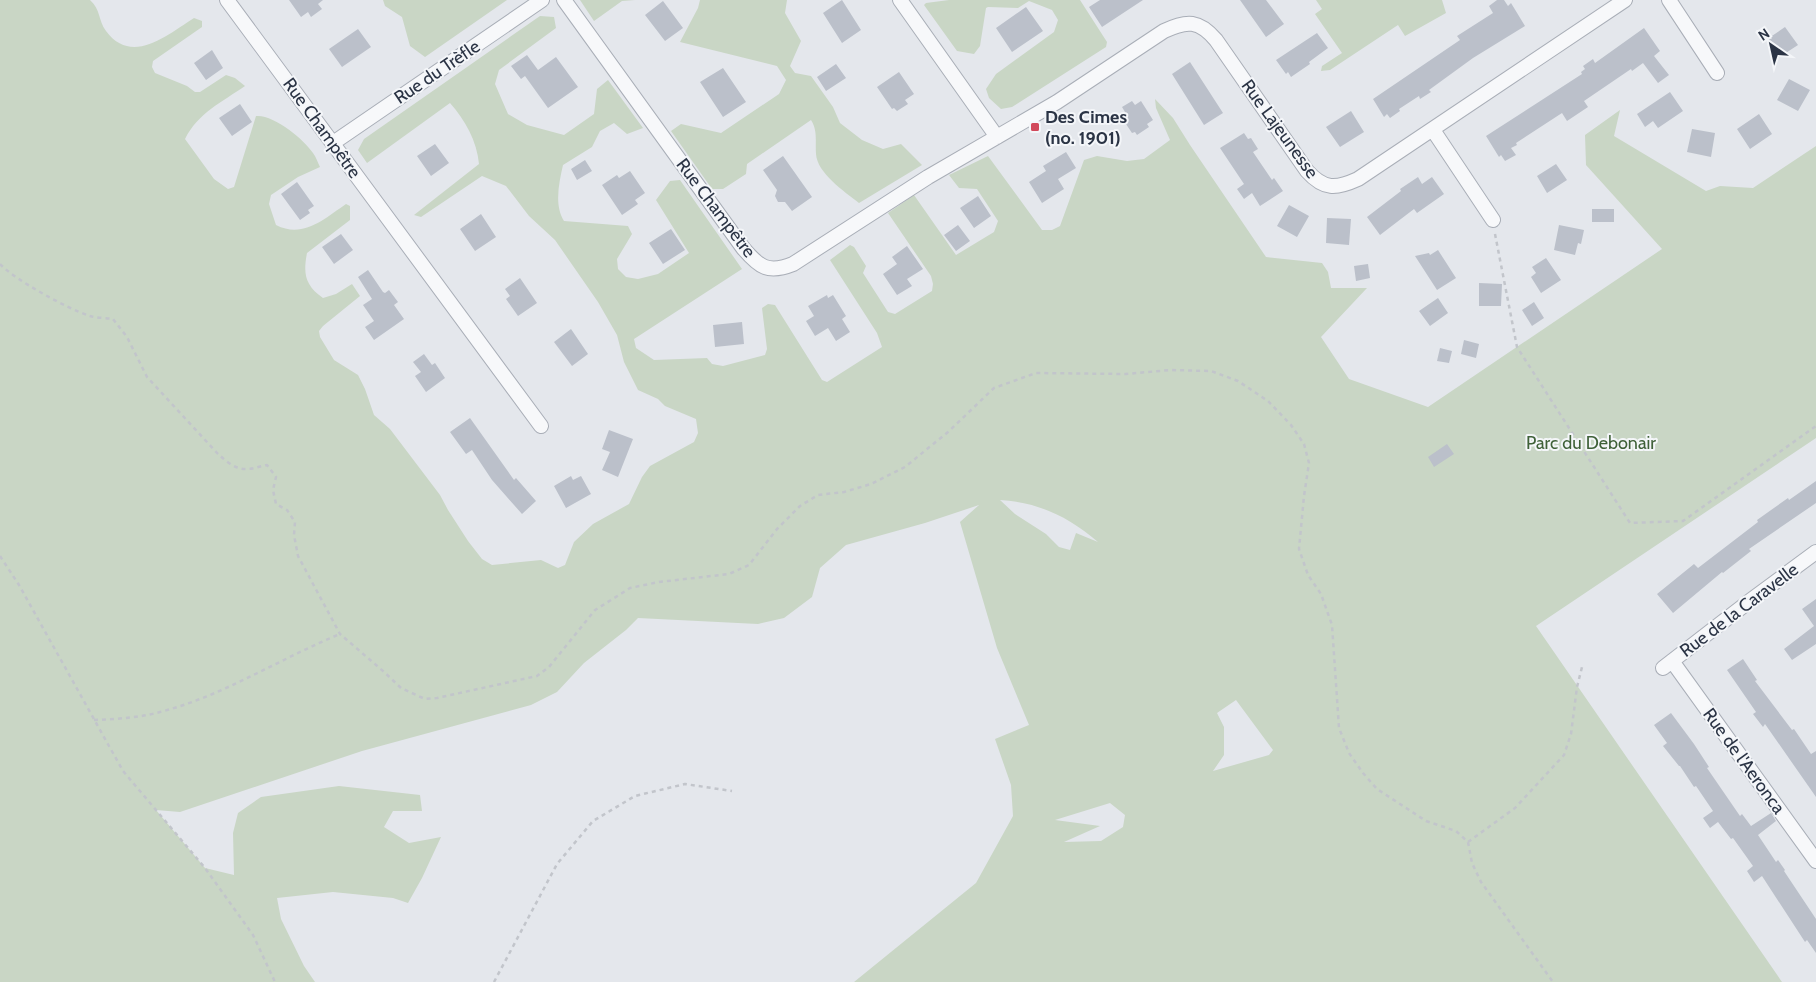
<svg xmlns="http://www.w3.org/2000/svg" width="1816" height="982" viewBox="0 0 1816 982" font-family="Cabin,sans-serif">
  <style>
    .green { fill: #c9d6c5; fill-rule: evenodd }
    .building { fill: #bbc0ca }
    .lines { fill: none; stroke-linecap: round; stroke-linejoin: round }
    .minor-casing { stroke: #a9aeb7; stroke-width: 16 }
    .path { stroke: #c2c5cb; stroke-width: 2.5; stroke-dasharray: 4 4; stroke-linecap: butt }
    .minor { stroke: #f7f8fa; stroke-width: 14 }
    .poi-dot { fill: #d1495b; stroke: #f4f6f9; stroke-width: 2 }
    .labels { text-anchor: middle; stroke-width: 4; stroke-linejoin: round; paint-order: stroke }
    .street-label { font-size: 18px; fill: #2b3445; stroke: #f4f6f9 }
    .poi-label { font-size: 18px; font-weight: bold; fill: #2b3445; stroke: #f4f6f9; text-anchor: start }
    .park-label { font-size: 18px; fill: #3f6138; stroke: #f4f6f9 }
  </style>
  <rect width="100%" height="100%" fill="#e4e7ec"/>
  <!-- green -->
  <path class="green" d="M0,0H90C101,10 98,20 106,31C132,66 167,35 194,18L202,21V27L153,61L152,67L155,73L187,86L195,92H200L226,75L235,78L245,86C222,102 198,113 185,139L214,179L228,189L234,187L256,116C273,114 304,139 313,153C316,157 318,163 320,167L298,177L271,195L269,204L276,225C303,239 324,219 346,204L350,206V220L307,253C303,274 305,285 323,298L336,294L352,284L360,296L323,326L319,331L320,337L334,360L358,375L365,389L374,415L390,429L440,495L448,510L468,541L482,559L492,565L541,560L558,568L565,565L574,542L593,524L629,504L642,477L650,466L694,442L698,433L696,419L665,406L658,399L638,390L624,362L617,335L598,302L555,240L529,216L506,186L482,176L421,217L414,215L479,164C477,141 465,120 450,103L367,163L358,150L364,139L540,16L554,17L556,28L499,70L495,84L508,114L527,125L564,135L594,114L597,89L608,80L643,128L627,134L614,123L600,131L592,147L563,165C559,183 554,205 564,221L628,226L632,234L617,259L618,269L626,277L638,279L658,274L689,253L656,200L670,181L680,180L742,269L634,339L636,348L654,360L707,358L712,364L723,366L765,355L767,349L762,308L768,304L775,305L822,380L827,382L882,347L877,333L830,260L850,245L854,247L866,266L863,273L888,312L895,314L932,291L933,284L931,276L888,213L914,195L956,255L994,232L998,221L977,189L959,188L949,175L988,156L1042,230H1052L1060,226L1084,160L1097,156L1127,161L1144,159L1170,140L1156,108L1155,99L1173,118L1190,145L1266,257L1322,263L1328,272L1331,288H1367L1321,337L1349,379L1428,407L1662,249L1586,165L1585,135L1620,110L1614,136L1706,191L1720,186L1753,188L1816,146V438L1536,626L1782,982H854L976,883L1013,816L1011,785L995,739L1029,725L997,648L960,522L979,505L925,523L846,545L820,568L812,597L784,618L758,624L638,618L626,630L584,663L557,692L531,705L362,751L180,812L156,810L205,868L234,875L233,833L238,813L261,797L339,786L420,795L422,811H393L384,827L409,843L441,837L422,878L408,903L393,898L333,892L277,898L281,919L304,966L315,982H0ZM1000,500C1038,502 1069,517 1098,542L1076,533L1070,550L1059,547L1046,534L1015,514ZM1236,700L1273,750L1269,755L1213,771L1224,755V727L1217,713ZM1110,803L1125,815L1123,827L1101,841L1064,842L1100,826L1055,820Z
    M383,0H507L425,57L410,46L402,17L385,6Z
    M580,0H635L622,1L594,21Z
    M700,0H787L785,13L801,41L790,66L795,73L811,76L833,107L840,123L862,140L883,149L901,144L922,165L859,203C845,192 817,173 816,154C815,141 818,131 811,120L747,164L746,174L723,189H712L671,131L681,124L721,133L779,94L786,80L777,66L680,42L698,8Z
    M949,0H1080L1107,42L1106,47L1012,107L1001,109L989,98L986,89L996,74L1054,32L1058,20L1052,10L1029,1L1018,8L988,7L986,8L980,46L974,54L957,51L924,5L926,3Z
    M1316,0H1442L1446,13L1405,36L1398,25L1330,70L1321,71L1322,66L1342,53L1315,14L1322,9Z"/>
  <!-- building -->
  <path class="building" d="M289,0H323L318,4L322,9L311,17L308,12L301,17Z
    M842,0L861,30L842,43L823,13Z
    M1100,0H1143L1102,27L1089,7Z
    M1240,0H1266L1284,24L1266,37Z
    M1497,0H1504L1508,6L1511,3L1525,26L1473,58L1429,90L1431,92L1420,99L1419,96L1399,109L1400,111L1390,118L1387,114L1384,117L1373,99L1460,40L1457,36L1493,13L1489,6Z
    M663,1L683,28L665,41L645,15Z
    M1026,7L1043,31L1012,52L996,28Z
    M1785,27L1798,45L1778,58L1766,40Z
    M1644,28L1660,51L1654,56L1669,75L1658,83L1643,63L1632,71L1631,69L1584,101L1588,107L1567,121L1562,113L1516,143L1517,145L1511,148L1516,155L1505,161L1501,155L1499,157L1486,136L1582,74L1581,72L1585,69L1583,66L1593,59L1595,63Z
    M358,29L371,47L342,67L329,49Z
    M1317,33L1328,48L1309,62L1310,64L1291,77L1288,72L1286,74L1276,60Z
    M212,50L223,68L206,80L194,63Z
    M527,55L538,70L556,57L578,87L548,108L525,76L521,79L511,66Z
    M1190,62L1223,113L1204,125L1172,74Z
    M836,64L846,78L826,91L817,77Z
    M723,68L746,102L723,117L700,82Z
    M899,72L914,94L905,100L908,104L897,111L894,108L892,109L877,87Z
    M1789,79L1810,90L1798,111L1777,100Z
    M1670,92L1683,111L1658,128L1653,121L1645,127L1637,114Z
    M1132,101L1135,105L1141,101L1153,120L1147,124L1149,127L1137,135L1135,132L1132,133L1120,115L1125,112L1122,107Z
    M240,104L252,122L232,136L219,118Z
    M1351,111L1364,132L1340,147L1326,127Z
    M1759,114L1772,134L1750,149L1737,129Z
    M1692,129L1715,133L1711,157L1687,152Z
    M1244,133L1248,139L1251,138L1258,149L1253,152L1272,180L1274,178L1283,191L1260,206L1252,193L1244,199L1237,189L1244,184L1220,148Z
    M435,144L449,163L431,176L417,156Z
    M1066,152L1076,168L1058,179L1064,189L1042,203L1029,182L1046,171L1043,166Z
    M783,156L812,197L792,211L785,202H778L775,196L777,190L763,170Z
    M585,160L592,171L577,180L571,169Z
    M1556,164L1567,180L1547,193L1537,176Z
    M630,171L645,193L635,200L638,204L622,215L602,185L617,175L619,178Z
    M1418,177L1422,184L1432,177L1444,194L1417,213L1414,209L1380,235L1367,217L1401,191L1400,189Z
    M297,182L314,206L308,210L310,213L300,220L281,194Z
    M978,196L991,216L974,228L960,208Z
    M1289,205L1309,216L1297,237L1277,226Z
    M1592,209H1614V222H1592Z
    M481,214L496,237L475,251L460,229Z
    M1327,218L1351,219L1349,245L1326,243Z
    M958,225L970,241L956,251L944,235Z
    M1559,225L1584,230L1581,244L1578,243L1575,255L1554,250Z
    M671,229L685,250L663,264L649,243Z
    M341,234L353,250L334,264L322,247Z
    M907,246L923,269L907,279L912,286L897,295L883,274L897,264L892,257Z
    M1438,250L1456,278L1437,290L1415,256L1429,253L1430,255Z
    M1546,258L1561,280L1541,293L1531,277L1536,273L1532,267Z
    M1368,264L1370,278L1356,281L1354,266Z
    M368,270L383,292L385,293L389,290L398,302L394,305L404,319L374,340L365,327L374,321L363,305L372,299L358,277Z
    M520,278L537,303L518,316L506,299L510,296L505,289Z
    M1479,283L1502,284L1501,306H1479Z
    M827,295L828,298L833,295L846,316L842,319L850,332L836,341L828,328L815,336L806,321L814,316L808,306Z
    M1438,298L1448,313L1430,326L1419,311Z
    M1534,302L1544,318L1532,326L1522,310Z
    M742,322L744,344L715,347L713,325Z
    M571,329L588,354L572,366L554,342Z
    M1464,340L1479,344L1476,358L1461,354Z
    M1440,348L1452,351L1449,363L1437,361Z
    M424,354L432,365L435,363L445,378L426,392L415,376L421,372L413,362Z
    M470,418L514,480L516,478L536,501L522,514L492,480L472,450L466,454L450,432Z
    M609,430L633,439L618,477L602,470L610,452L602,449Z
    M1447,444L1454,454L1434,467L1428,457Z
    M571,476L573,480L581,476L591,494L566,508L554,486Z
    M1816,481V503L1749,549L1751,551L1723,573L1722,572L1673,613L1657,594L1694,564L1698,568L1758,522L1757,520L1788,498L1789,500Z
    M1816,599V644L1792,660L1784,649L1814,626L1802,609Z
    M1743,659L1757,680L1755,681L1792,730L1794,729L1811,754L1816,751V797L1765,724L1763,727L1753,714L1756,712L1727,670Z
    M1671,713L1694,744L1709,767L1707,768L1740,816L1742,814L1751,826L1771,813L1776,821L1758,835L1776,862L1778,860L1785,870L1784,871L1816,919V953L1807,940L1805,942L1762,876L1754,882L1747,871L1753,866L1733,838L1731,839L1718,822L1710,828L1703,818L1713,811L1696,786L1694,787L1680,766H1679L1663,746L1667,743L1654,725Z"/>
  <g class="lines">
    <defs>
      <path id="minor" d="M227,0L541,426
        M564,0L743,248C759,267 768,274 793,264L928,177L1057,102L1164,31C1187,20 1199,20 1216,40L1307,171C1324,190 1336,189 1358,179L1625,0
        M900,0L997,137
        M1669,0L1717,73
        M1433,130L1493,220
        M333,143L542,0
        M1672,661L1816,861
        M1663,668L1751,600L1816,552"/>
    </defs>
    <!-- minor casing -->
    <use href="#minor" class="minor-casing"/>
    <!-- path -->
    <path class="path" d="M1495,234L1517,347L1630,523L1683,521L1816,426
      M0,264C15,280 68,309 90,316C97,318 106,318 113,319L127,337L147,377L218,454C226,461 236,470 247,469C254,469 260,466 267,465L276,477L273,490L276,504L287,510L295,522L294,535L298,556L340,634L383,671L401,688L425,699L437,698L537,676L549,667L595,610L611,600L630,588L659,582L729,574L749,565L777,529L800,506L818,495L844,492L871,484L905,467L948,432L994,388L1036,373L1126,374L1170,370L1211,371L1238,381L1268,401L1291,425L1304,444L1309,463L1304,496L1299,549L1308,575L1321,594L1332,625L1339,728L1349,753L1363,773L1377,789L1426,821L1456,831L1468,842L1472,863L1481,882L1553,982
      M0,556L19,585L123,771L205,868L253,935L275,982
      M94,720C116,719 138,718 160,712C223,696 279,659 340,634
      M1468,842L1515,808L1564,755L1571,734L1577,687L1582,667
      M494,982L557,864L593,821L635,796L685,784L732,791"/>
    <!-- minor -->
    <use href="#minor" class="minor"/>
  </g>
  <!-- markers -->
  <rect class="poi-dot" x="1030" y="122" width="10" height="10" rx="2.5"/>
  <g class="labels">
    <!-- street labels -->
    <g class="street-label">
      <text transform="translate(437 72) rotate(-34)" y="6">Rue du Trèfle</text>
      <text transform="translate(322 128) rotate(54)" y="6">Rue Champêtre</text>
      <text transform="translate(1280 129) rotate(54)" y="6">Rue Lajeunesse</text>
      <text transform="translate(716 208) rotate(53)" y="6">Rue Champêtre</text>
      <text transform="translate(1739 610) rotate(-37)" y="6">Rue de la Caravelle</text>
      <text transform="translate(1744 761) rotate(54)" y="6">Rue de l'Aeronca</text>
    </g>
    <!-- poi labels -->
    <g class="poi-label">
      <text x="1045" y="123">Des Cimes<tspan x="1045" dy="21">(no. 1901)</tspan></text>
    </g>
    <!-- park labels -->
    <g class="park-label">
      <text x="1591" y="449">Parc du Debonair</text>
    </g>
  </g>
  <!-- north arrow -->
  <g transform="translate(1771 45) rotate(326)" stroke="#f4f6f9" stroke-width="4" paint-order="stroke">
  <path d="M0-4L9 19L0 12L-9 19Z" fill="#2b3445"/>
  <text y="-8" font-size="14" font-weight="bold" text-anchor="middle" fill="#2b3445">N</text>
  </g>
</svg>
